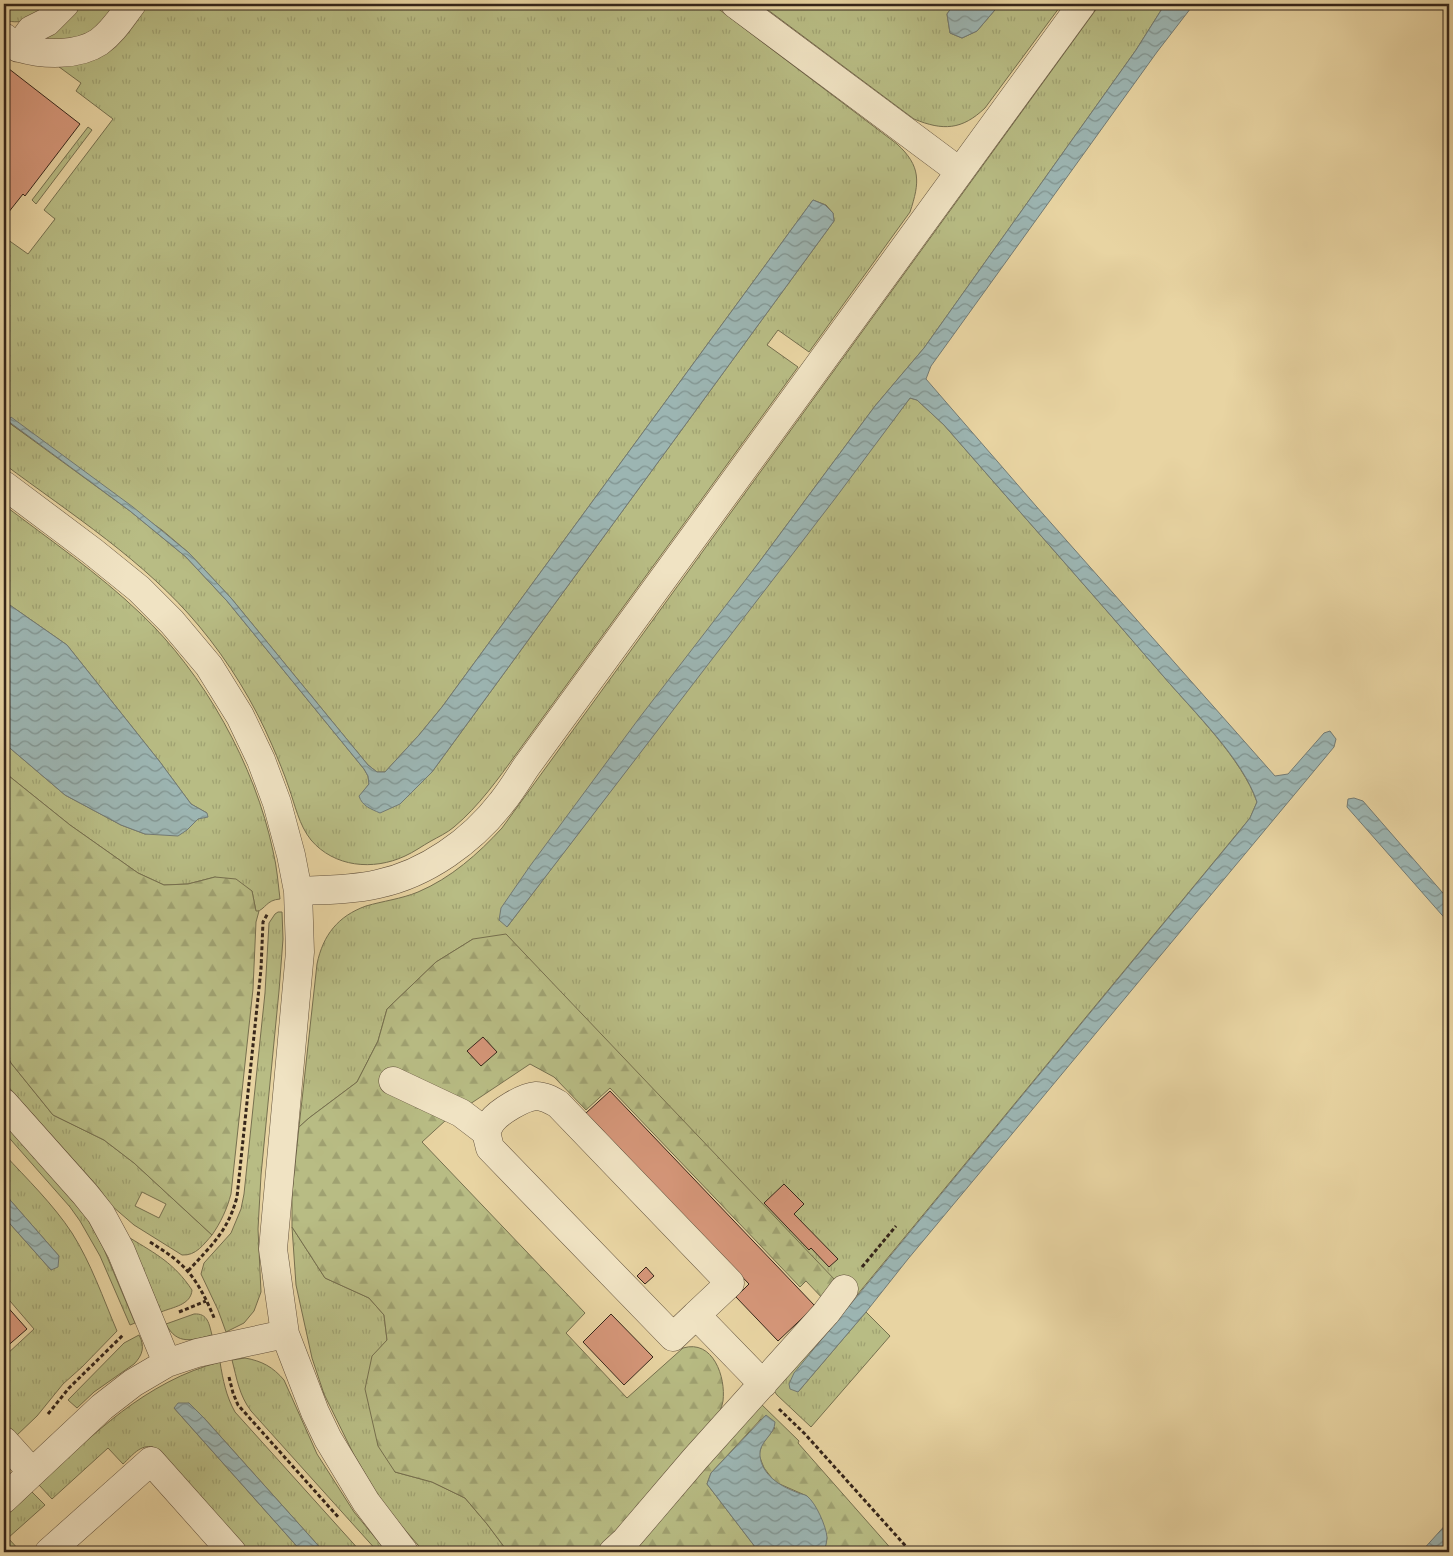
<svg xmlns="http://www.w3.org/2000/svg" width="1453" height="1556" viewBox="0 0 1453 1556" font-family="'Old Standard TT',serif">
  <style>
    .grass { fill: url(#grass-tufts); stroke: #76704f; fill-rule: evenodd }
    .forest { fill: url(#forest-firs); stroke: #76704f }
    .water { fill: url(#water-waves); stroke: #737b75 }
    .building { fill: #d6977a; stroke: #35251a }
    .lines { fill: none; stroke-linecap: round; stroke-linejoin: round }
    .minor-casing { stroke: #62513c; stroke-width: 29 }
    .path { stroke: #35251a; stroke-width: 3; stroke-dasharray: 4 2.5; stroke-linecap: butt }
    .minor { stroke: #f0e3c3; stroke-width: 28 }
  </style>
  <defs>
    <pattern id="grass-tufts" width="24" height="20" patternUnits="userSpaceOnUse" patternTransform="scale(1.25)"><rect width="24" height="20" fill="#b8bc84"/><path d="M3 7l-1-3M5 7V3M7 7l1-3M15 17l-1-3M17 17v-4M19 17l1-3" fill="none" stroke="#9fa171"/></pattern>
    <pattern id="forest-firs" width="22" height="20" patternUnits="userSpaceOnUse" patternTransform="scale(1.25)"><rect width="22" height="20" fill="#b8bc84"/><path d="M5 1l3.5 6h-7zM16 11l3.5 6h-7z" fill="#9fa171"/></pattern>
    <pattern id="water-waves" width="16" height="10" patternUnits="userSpaceOnUse" patternTransform="scale(1.25)"><rect width="16" height="10" fill="#9cb5b2"/><path d="M0 5q4-4 8 0t8 0" fill="none" stroke="#809390"/></pattern>
  </defs>
  <rect width="100%" height="100%" fill="#e8d4a2"/>
  <filter id="stains"><feTurbulence type="fractalNoise" baseFrequency=".004" numOctaves="4"/><feColorMatrix values="0 0 0 0 .2 0 0 0 0 .09 0 0 0 0 .02 0 0 0 .5 -.17"/></filter>
  <radialGradient id="worn" r=".72"><stop offset=".6" stop-color="#630" stop-opacity="0"/><stop offset="1" stop-color="#630" stop-opacity=".3"/></radialGradient>
  <!-- grass -->
  <path class="grass" d="M4,4H52C36,16 25,26 4,20Z
    M81,4H119L91,35L55,41L41,37L74,7Z
    M143,4H712L897,144C921,166 920,182 910,212L809,352L778,330L767,345L798,367L517,753C498,779 479,806 454,827C447,833 438,837 431,841C422,846 414,852 405,856C373,871 334,867 311,840C299,825 295,805 289,788C284,773 278,759 272,745C254,703 229,662 199,626C145,561 71,514 4,464V237L28,254L55,219L44,210L113,119L76,91L81,83L51,61ZM813,200L826,205L833,213L834,221L432,772L360,796L369,784L368,776L364,769L227,601L186,557L130,511L8,422L162,530L189,553L231,598L368,765L377,772H385L419,735L442,707Z
    M760,4H954L947,14L950,33L962,38L977,31L1000,4H1062L985,108C962,130 943,131 914,119Z
    M1100,4H1165L1136,50L924,348L875,406L760,561L507,927L910,398L917,400L944,425C1017,509 1092,593 1164,677C1194,712 1242,759 1257,802L1250,818L848,1306L798,1392L866,1312L890,1336L811,1427L777,1395L772,1388L851,1296L473,939L436,962L387,1009L378,1041L357,1082L309,1118L299,1127L317,964C323,935 338,916 366,906C383,901 401,899 418,892C451,878 478,854 502,828Z
    M88,127L92,130L36,204L32,200Z
    M4,505C50,540 98,573 140,613C204,673 255,765 273,851C277,867 278,883 280,899C266,900 266,909 256,912L252,891L215,877L188,884L164,885L138,873L70,825L4,772V743L65,795L121,825L145,834L187,830L198,819L207,813L191,804L160,762L67,645L4,601Z
    M278,912H282L283,939L279,991L261,1175L258,1229L261,1292L254,1311L244,1323L226,1332L218,1310L201,1274L204,1263L231,1233L241,1209L244,1194L265,993L269,923L275,914Z
    M4,1048L11,1063L53,1115L104,1140L134,1163L212,1235C204,1244 196,1256 182,1255L134,1225L112,1206L98,1187L4,1082ZM142,1192L166,1204L159,1218L135,1206Z
    M4,1124L66,1193L88,1220L103,1247L135,1323L130,1325L100,1256L80,1221L70,1207L4,1132Z
    M4,1154C27,1179 53,1204 72,1233C91,1263 103,1298 117,1331L82,1367L63,1384L37,1416L15,1437L4,1425V1362L8,1358L6,1355L34,1329L4,1294V1217L51,1270L59,1256L4,1193Z
    M292,1227L325,1278L369,1298L384,1315L387,1340L372,1357L395,1472L432,1482L465,1498L487,1524L508,1552H424L394,1517L377,1494L353,1453L324,1394L312,1358L296,1285Z
    M130,1238C156,1254 174,1263 192,1290C191,1305 173,1307 161,1312Z
    M194,1314C208,1313 209,1324 212,1335C193,1340 177,1346 166,1324Z
    M139,1335C145,1346 143,1355 134,1364L94,1392L77,1408L68,1400L124,1343Z
    M245,1358C262,1361 273,1367 284,1380L317,1454L354,1512L387,1552H378L251,1411C239,1395 237,1379 232,1360Z
    M220,1362C223,1380 226,1396 235,1412L361,1552H324L204,1418L189,1403L174,1408L302,1552H248L153,1447C140,1444 132,1456 123,1464L108,1448L52,1499L39,1485C92,1435 146,1381 220,1362Z
    M32,1492L45,1505L8,1538L21,1552H6L4,1550V1518Z"/>
  <!-- forest -->
  <path class="forest" d="M4,772L70,825L138,873L164,885L188,884L215,877L236,879L252,891L256,911H259L256,922L253,989L231,1194C227,1209 221,1222 212,1235L134,1163L104,1140L53,1115L11,1063L4,1048Z
    M506,934L835,1280L825,1301L806,1281L800,1287L610,1088L586,1110L554,1077L530,1064L446,1120L422,1142L585,1313L566,1333L627,1398L683,1348C713,1339 726,1377 723,1401C722,1409 717,1416 714,1423L616,1537L599,1552H508L487,1524L465,1498L432,1482L395,1472L378,1446L365,1389L372,1356L387,1340L384,1315L369,1298L325,1278L292,1227V1194L299,1127L309,1118L357,1082L378,1041L387,1009L436,962L473,939Z
    M760,1403L799,1441L798,1443L894,1552H824L827,1538L807,1496L775,1482L764,1468L759,1455L762,1444L775,1428L761,1419L711,1473L707,1484L759,1552H626Z"/>
  <!-- water -->
  <path class="water" d="M954,4H1000L977,31L962,38L950,33L947,14Z
    M1165,4H1194L1157,52L931,366L926,379L1036,506L1275,776L1288,774L1324,733L1330,731L1336,739L1334,747L908,1259L866,1312L798,1392L790,1389L789,1384L794,1373L1238,833L1250,818L1257,802C1243,759 1194,712 1164,677C1092,593 1017,509 944,425L917,400L910,398L837,496L507,927L499,920L501,908L530,866L640,717L760,561L875,406L924,348L1136,50Z
    M813,200L825,205L833,213L834,221L432,772L400,804L380,813C371,809 362,806 359,796L369,784L368,776L364,769L227,601L186,557L130,511L8,421L11,417L133,507L189,553L231,598L368,765L377,772H385L419,735L442,707Z
    M4,601L67,645L160,762L191,804L207,813L208,817L198,819L187,830L178,836L145,834L121,825L65,795L4,743Z
    M1354,798L1363,801L1449,900V923L1347,807L1348,799Z
    M4,1193L59,1256L58,1267L51,1270L4,1217Z
    M178,1403H189L204,1418L324,1552H302L174,1408Z
    M766,1415L775,1422C775,1435 758,1442 760,1456C762,1475 780,1486 796,1492C799,1494 804,1494 807,1496C816,1503 826,1526 827,1537C827,1542 825,1548 824,1552H759L707,1484L711,1473Z
    M1449,1521V1552H1421Z"/>
  <!-- building -->
  <path class="building" d="M4,65L80,124L25,196L23,194L4,218Z
    M483,1037L497,1052L481,1066L467,1051Z
    M610,1091L815,1306L778,1341L736,1297L749,1284L586,1113Z
    M784,1184L804,1204L794,1214L838,1259L829,1267L811,1248L809,1250L764,1203Z
    M646,1267L654,1276L645,1284L637,1276Z
    M4,1303L27,1329L4,1349Z
    M611,1314L653,1357L624,1385L583,1342Z"/>
  <g class="lines">
    <defs>
      <path id="minor" d="M735,4L959,171
        M4,37C9,41 14,46 20,48C44,55 78,56 99,42C113,32 122,17 132,4
        M18,48L31,30L47,22L65,4
        M4,485L92,551L139,589L172,622L209,666L240,716L261,760L277,803L291,855L298,891L300,952L273,1249L285,1334L315,1412L328,1439L366,1502L404,1552
        M298,891C324,890 352,890 378,884C426,874 472,841 502,802C511,791 518,779 526,767L1082,4
        M393,1081L461,1113L486,1132
        M4,1103L85,1194L101,1214L121,1251L167,1363
        M696,1315L673,1337L490,1148L486,1132C488,1129 489,1125 492,1121C499,1112 523,1097 536,1096C544,1096 551,1100 558,1104L730,1283L696,1315L763,1384
        M4,1441L32,1472
        M4,1499L102,1407L133,1383L167,1363L197,1353L285,1334
        M49,1552L151,1461L232,1552
        M613,1552L625,1541L695,1459L826,1313L844,1289"/>
    </defs>
    <!-- minor casing -->
    <use href="#minor" class="minor-casing"/>
    <!-- path -->
    <path class="path" d="M150,1242C159,1248 168,1253 176,1260C195,1275 206,1298 215,1320
      M862,1267L896,1226
      M188,1271C211,1246 228,1231 237,1197L261,969L263,922L268,913
      M179,1312L206,1301
      M229,1377L233,1393L238,1405L339,1518
      M779,1409L805,1434L911,1552
      M48,1414L69,1388L123,1335"/>
    <!-- minor -->
    <use href="#minor" class="minor"/>
  </g>
  <!-- margin -->
  <rect width="1453" height="1556" fill="none" stroke="#e8d4a2" stroke-width="20"/>
  <rect x="5" y="5" width="1443" height="1546" fill="none" stroke="#35251a" stroke-width="2.5"/>
  <rect x="10" y="10" width="1433" height="1536" fill="none" stroke="#35251a"/>
  <rect width="100%" height="100%" filter="url(#stains)"/>
  <rect width="100%" height="100%" fill="url(#worn)"/>
</svg>
